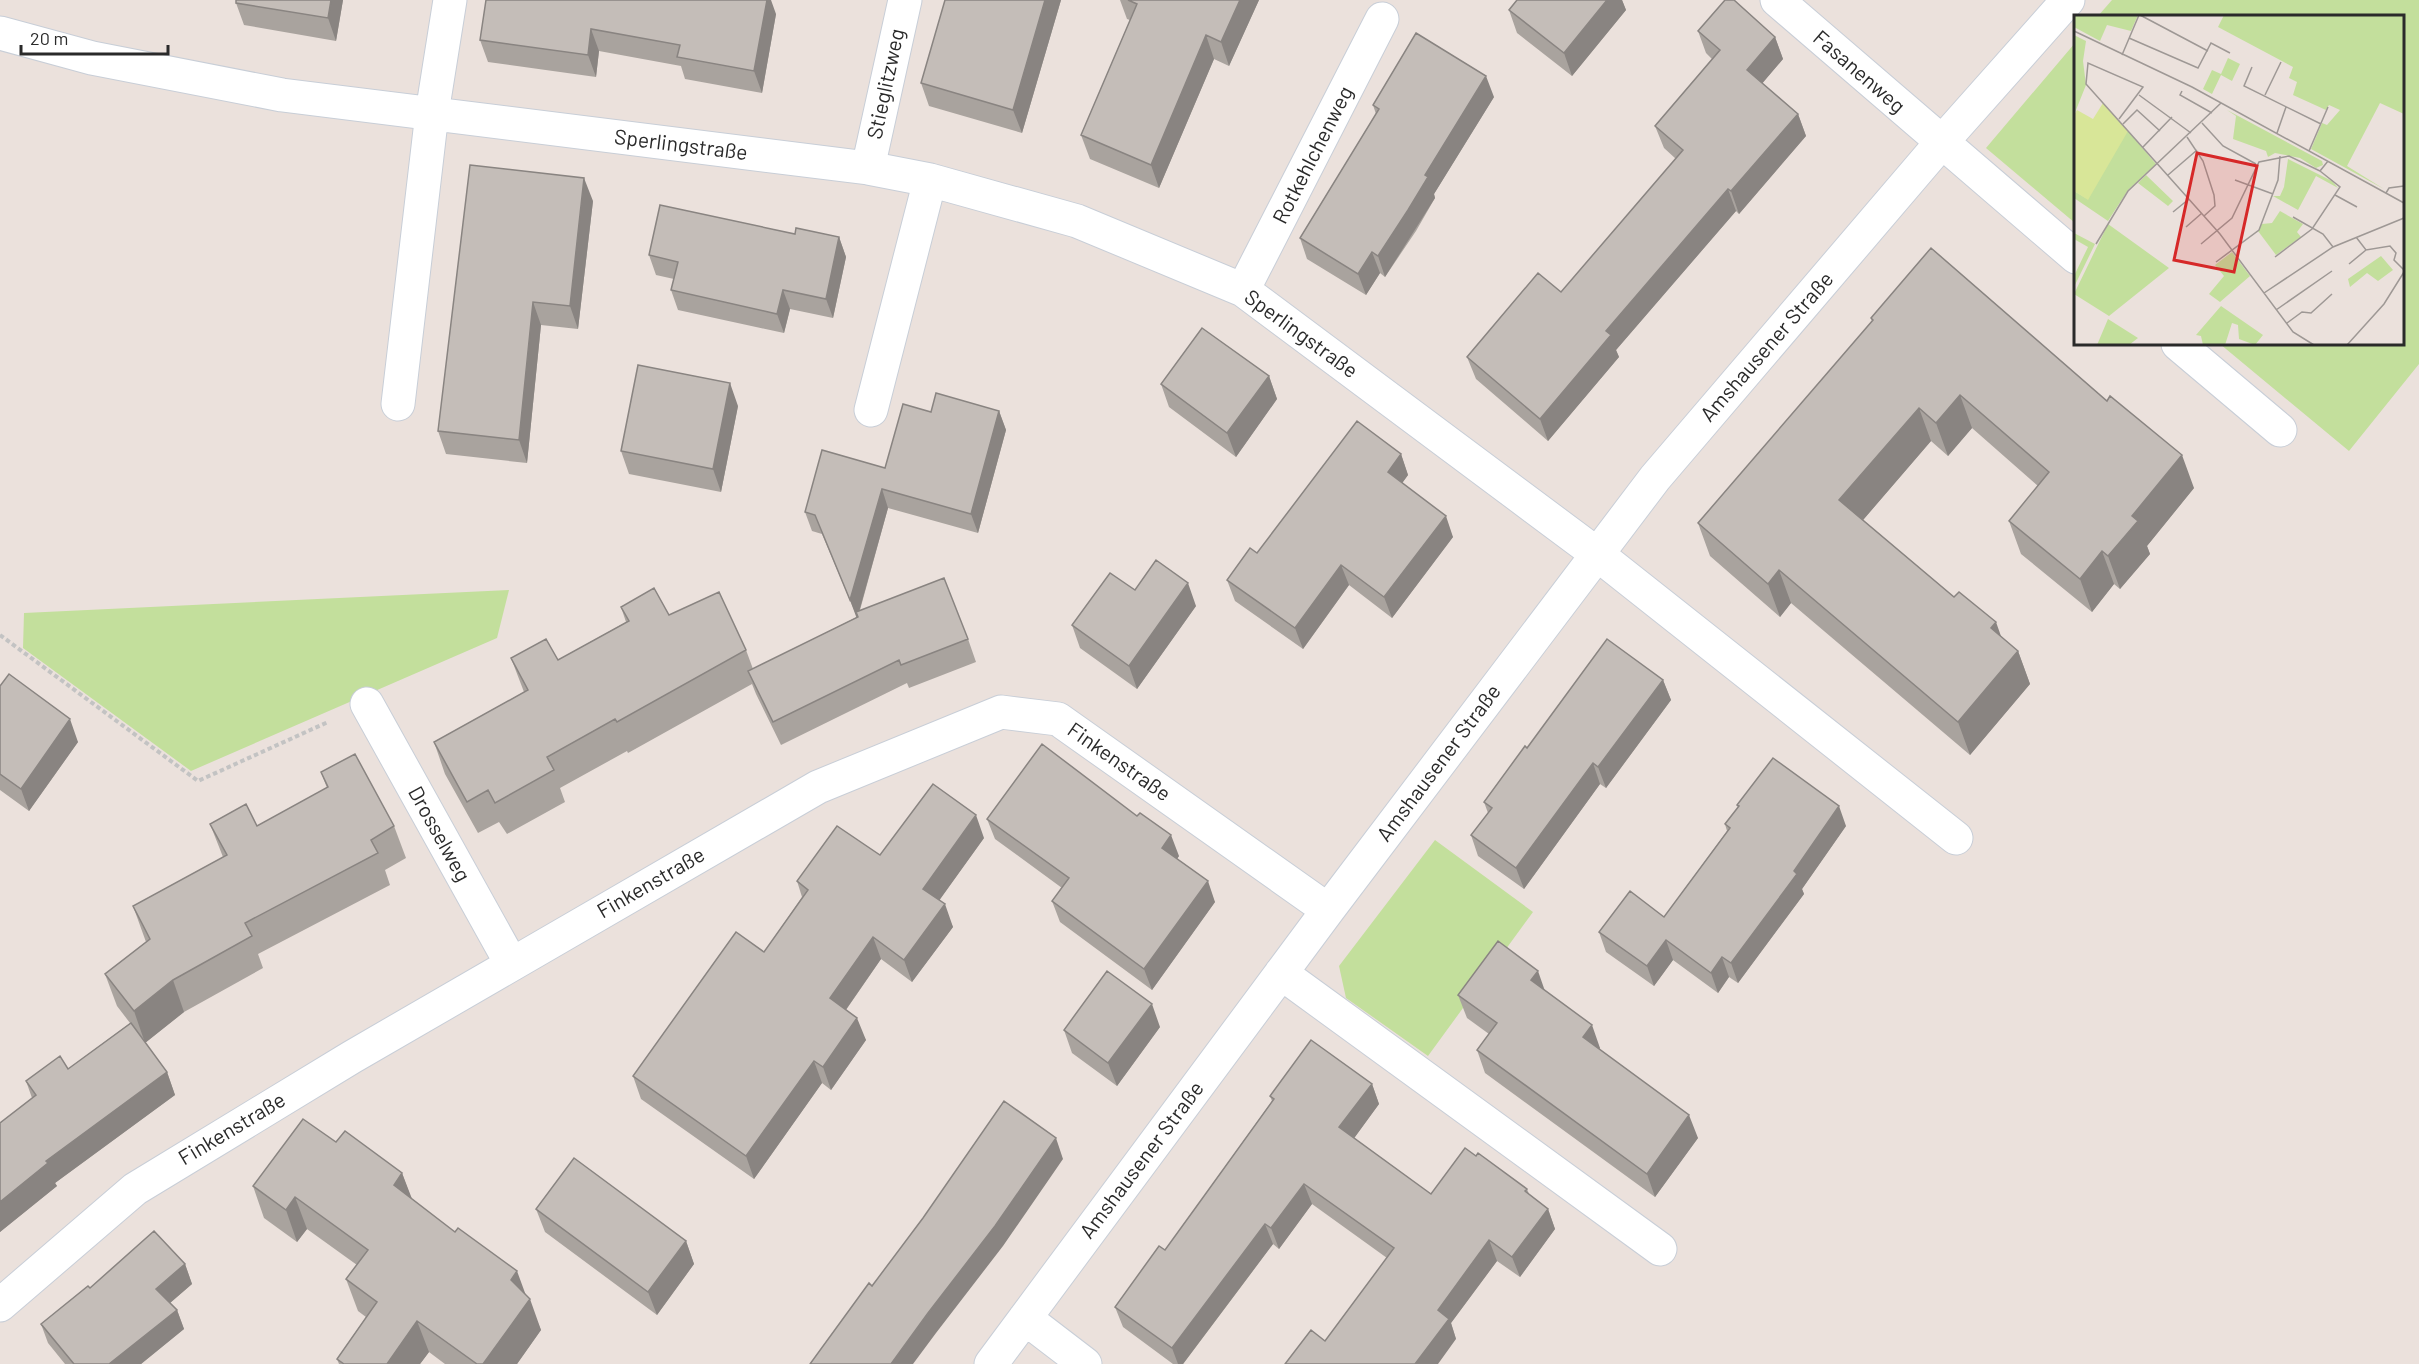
<svg xmlns="http://www.w3.org/2000/svg" width="2419" height="1364" viewBox="0 0 2419 1364" font-family="Barlow,sans-serif">
  <style>
    .green { fill: #c3df9c }
    .lines { fill: none; stroke-linecap: round; stroke-linejoin: round }
    .minor-casing { stroke: #c8ced7; stroke-width: 35 }
    .path { stroke: #c3c3c3; stroke-width: 4; stroke-dasharray: 4.5 3; stroke-linecap: butt }
    .minor { stroke: #fff; stroke-width: 33 }
    .wall { fill: #a9a39e }
    .shaded-wall { fill: #898481 }
    .building { fill: #c4bdb8; stroke: #898481; stroke-width: 1.5 }
    .labels { text-anchor: middle; stroke-width: 5; stroke-linejoin: round; paint-order: stroke }
    .street-label { font-size: 21px; fill: #2a2a2a; stroke: #fff }
    .inset-road { fill: none; stroke: #9e9895; stroke-width: 1.5 }
    .view { fill: #d62828; fill-opacity: 0.15; stroke: #d62828; stroke-width: 3 }
    .inset-edge { fill: none; stroke: #2a2a2a; stroke-width: 3 }
  </style>
  <rect width="100%" height="100%" fill="#ebe1dc"/>
  <!-- green -->
  <path class="green" d="M2112,0H2419V364L2349,451L2220,344H2402V16H2098Z
    M2075,43V223L1986,148Z
    M509,590L497,638L191,771L23,648L24,613Z
    M1435,840L1533,912L1428,1056L1346,998L1339,966Z"/>
  <g class="lines">
    <defs>
      <path id="minor" d="M1777,0L2076,257
        M0,33L92,58L282,95L868,168L930,180L1077,221L1243,290L1597,554L1956,838
        M868,168L905,0
        M1243,290L1382,19
        M2178,344L2280,430
        M398,404L432,113L450,0
        M871,410L930,180
        M367,704L511,963
        M1281,973L1660,1249
        M0,1305L135,1189L352,1057L818,787L1001,712L1058,719L1328,910
        M1025,1318L1085,1364
        M991,1364L1328,910L1655,478L1941,143L2068,0"/>
    </defs>
    <!-- minor casing -->
    <use href="#minor" class="minor-casing"/>
    <!-- path -->
    <path class="path" d="M0,635L198,781L328,722"/>
    <!-- minor -->
    <use href="#minor" class="minor"/>
  </g>
  <!-- wall -->
  <path class="wall" d="M343,0L336,41L244,25L236,3Z
    M486,0L776,14L762,93L685,79L681,66L599,51L596,77L488,62L480,40Z
    M945,0H1061L1022,133L929,106L921,83Z
    M1120,0H1259L1229,66L1214,59L1159,188L1090,159L1081,135L1130,20L1127,19Z
    M1517,0H1622L1626,10L1572,76L1517,33L1509,10Z
    M1698,31L1775,37L1783,59L1762,83L1798,114L1806,136L1739,214L1736,211L1616,350L1619,357L1548,441L1476,379L1467,357L1561,292L1676,159L1664,148L1655,126L1712,59L1706,53Z
    M1494,97L1434,194L1435,198L1416,231L1385,277L1380,273L1366,295L1307,259L1300,238L1376,114L1373,105Z
    M593,201L578,329L541,325L527,463L446,454L438,431Z
    M795,234L839,237L846,257L833,318L790,309L784,333L678,310L671,290L674,279L656,275L649,255Z
    M1871,318L2194,488L2147,546L2150,554L2120,589L2114,584L2092,612L2021,554L2009,521L2038,486L1972,428L1948,456L1931,441L1863,520L2018,651L2030,684L1970,755L1791,603L1780,617L1710,556L1698,523L1872,322Z
    M1269,376L1277,399L1236,457L1169,407L1161,384Z
    M738,406L721,492L629,474L621,451Z
    M999,411L1006,430L978,533L888,508L860,610L968,639L976,662L909,688L907,683L781,745L756,694L752,684L628,753L627,751L560,788L565,802L507,834L499,822L478,833L445,774L434,742L524,692L511,658L558,660L626,622L621,607L669,615L746,650L753,669L857,617L822,534L812,531L805,512L885,468L931,412Z
    M1401,454L1408,475L1402,483L1453,537L1392,618L1349,585L1303,649L1235,601L1227,580L1257,553Z
    M1135,590L1196,606L1137,689L1080,648L1072,625Z
    M1663,680L1671,700L1606,788L1600,784L1524,889L1478,856L1471,835L1488,813L1484,802L1527,748Z
    M0,686L78,742L29,811L0,790Z
    M321,772L394,826L406,858L385,870L390,885L258,954L263,968L184,1012L145,1043L167,1072L175,1095L55,1183L57,1186L0,1232V1123L32,1098L26,1081L68,1069L130,1023L117,1006L105,974L146,942L133,906L223,857L210,824L257,826L327,788Z
    M1737,805L1846,826L1802,889L1804,894L1738,983L1729,977L1718,993L1673,960L1654,986L1606,952L1599,932L1664,917L1727,831L1725,824L1738,808Z
    M987,819L1179,856L1177,859L1215,902L1152,990L1060,922L1052,901L1062,888L995,839Z
    M984,838L939,900L953,927L912,982L881,959L846,1010L866,1040L831,1090L822,1083L754,1179L641,1099L633,1076L764,952L802,897L797,881L880,855Z
    M1545,990L1600,1048L1599,1049L1698,1138L1655,1197L1485,1073L1477,1050L1489,1034L1467,1018L1458,995Z
    M1160,1027L1117,1086L1072,1053L1064,1030Z
    M1372,1084L1379,1104L1354,1138L1431,1194L1476,1156L1527,1189L1529,1194L1548,1209L1555,1229L1520,1277L1497,1261L1451,1323L1456,1339L1325,1341L1387,1258L1312,1204L1279,1249L1273,1244L1183,1364H1173L1123,1327L1115,1307L1165,1250L1199,1203L1272,1101L1270,1096Z
    M336,1142L402,1173L411,1198L526,1295L541,1330L517,1364H445L429,1352L420,1364H339L337,1359L366,1317L358,1311L346,1279L357,1265L307,1229L297,1242L264,1218L253,1186Z
    M536,1209L686,1241L694,1264L657,1315L545,1232Z
    M185,1264L192,1284L170,1303L177,1310L184,1329L141,1364H65L48,1343L41,1324L90,1288Z"/>
  <!-- shaded-wall -->
  <path class="shaded-wall" d="M331,0H343L336,41L328,18Z
    M767,0H771L776,14L762,93L754,71Z
    M1045,0H1061L1022,133L1013,110Z
    M1240,0H1259L1229,66L1221,42Z
    M1607,0H1622L1626,10L1572,76L1564,53Z
    M591,29L599,51L596,77L588,55Z
    M1206,35L1214,59L1159,188L1151,165Z
    M1775,37L1783,59L1755,92L1747,70Z
    M1486,76L1494,97L1434,194L1435,198L1385,277L1378,256L1425,175Z
    M1798,114L1806,136L1739,214L1731,191Z
    M584,178L593,201L578,329L570,306Z
    M1728,189L1736,211L1616,350L1619,357L1548,441L1540,419L1606,331Z
    M839,237L846,257L833,318L826,299Z
    M1372,252L1380,273L1366,295L1358,274Z
    M783,290L790,309L784,333L777,314Z
    M533,302L541,325L527,463L519,440Z
    M1269,376L1277,399L1236,457L1227,433Z
    M730,383L738,406L721,492L713,469Z
    M1960,395L1972,428L1948,456L1936,423Z
    M1919,408L1931,441L1851,534L1839,500Z
    M999,411L1006,430L978,533L971,514Z
    M1401,454L1408,475L1395,493L1388,472Z
    M2182,455L2194,488L2147,546L2150,554L2120,589L2108,556L2132,516Z
    M882,489L888,508L857,619L850,600Z
    M1446,516L1453,537L1392,618L1384,597Z
    M2102,551L2114,584L2092,612L2080,579Z
    M1341,565L1349,585L1303,649L1295,628Z
    M1779,570L1791,603L1780,617L1768,584Z
    M1188,583L1196,606L1137,689L1129,666Z
    M1996,622L2008,656L1991,628Z
    M2018,651L2030,684L1970,755L1958,722Z
    M1663,680L1671,700L1606,788L1598,767Z
    M70,719L78,742L29,811L21,789Z
    M1593,763L1600,784L1524,889L1516,868Z
    M1839,806L1846,826L1802,889L1804,894L1738,983L1731,963Z
    M976,815L984,838L931,912L923,889Z
    M1171,835L1179,856L1170,869L1162,848Z
    M1208,881L1215,902L1152,990L1144,969Z
    M945,904L953,927L912,982L904,960Z
    M873,937L881,959L838,1021L830,998Z
    M1666,940L1673,960L1654,986L1647,966Z
    M1722,957L1729,977L1718,993L1711,973Z
    M1538,971L1546,994L1531,980Z
    M173,980L184,1012L145,1043L134,1011Z
    M1152,1004L1160,1027L1117,1086L1108,1063Z
    M857,1018L866,1040L831,1090L823,1067Z
    M1592,1025L1600,1048L1591,1060L1583,1037Z
    M814,1061L822,1083L754,1179L746,1156Z
    M167,1072L175,1095L55,1183L57,1186L0,1232V1202L46,1161Z
    M1372,1084L1379,1104L1347,1148L1339,1127Z
    M1689,1115L1698,1138L1655,1197L1647,1174Z
    M1056,1138L1063,1159L1003,1246L936,1333L913,1364H891Z
    M402,1173L414,1204L394,1185Z
    M1304,1184L1312,1204L1279,1249L1271,1228Z
    M295,1197L307,1229L297,1242L286,1210Z
    M1548,1209L1555,1229L1520,1277L1512,1257Z
    M1265,1224L1273,1244L1183,1364H1178L1172,1348Z
    M1489,1240L1497,1261L1451,1323L1456,1339L1438,1364H1415L1438,1310Z
    M686,1241L694,1264L657,1315L648,1292Z
    M185,1264L192,1284L163,1309L156,1289Z
    M517,1271L528,1301L530,1299L541,1330L517,1364H483L511,1280Z
    M177,1310L184,1329L141,1364H109Z
    M417,1321L429,1352L420,1364H387Z"/>
  <!-- building -->
  <path class="building" d="M236,0H331L328,18L236,3Z
    M486,0H767L754,71L677,57L680,45L591,29L588,55L480,40Z
    M945,0H1045L1013,110L921,83Z
    M1128,0H1240L1221,42L1206,35L1151,165L1081,135L1137,4Z
    M1517,0H1607L1564,53L1509,10Z
    M1725,0H1734L1775,37L1747,70L1798,114L1731,191L1728,189L1606,331L1611,335L1540,419L1467,357L1538,273L1561,292L1683,150L1655,126L1720,50L1698,31Z
    M1416,33L1486,76L1425,175L1428,177L1408,210L1378,256L1372,252L1358,274L1300,238L1379,109L1373,105Z
    M470,165L584,178L570,306L533,302L519,440L438,431Z
    M660,205L795,234L796,228L839,237L826,299L783,290L777,314L671,290L678,262L649,255Z
    M1931,248L2107,401L2110,396L2182,455L2132,516L2138,521L2108,556L2102,551L2080,579L2009,521L2049,472L1960,395L1936,423L1919,408L1839,500L1954,597L1959,592L1996,622L1991,628L2018,651L1958,722L1779,570L1768,584L1698,523L1873,320L1871,318Z
    M1202,328L1269,376L1227,433L1161,384Z
    M638,365L730,383L713,469L621,451Z
    M936,393L999,411L971,514L882,489L850,600L815,515L805,512L822,450L885,468L903,404L931,412Z
    M1357,421L1401,454L1388,472L1446,516L1384,597L1341,565L1295,628L1227,580L1250,548L1257,553Z
    M1156,560L1188,583L1129,666L1072,625L1110,573L1135,590Z
    M944,578L968,639L901,665L899,660L773,722L748,671L858,617L856,612Z
    M654,588L669,615L719,592L746,650L617,722L615,719L547,757L554,770L495,803L488,790L467,802L434,742L528,690L511,658L546,639L558,660L629,621L621,607Z
    M1607,639L1663,680L1598,767L1593,763L1516,868L1471,835L1492,808L1484,802L1525,746L1527,748Z
    M9,674L70,719L21,789L0,774V686Z
    M1042,744L1137,816L1140,813L1171,835L1162,848L1208,881L1144,969L1052,901L1069,878L987,819Z
    M355,754L394,826L371,840L378,853L245,923L252,936L173,980L134,1011L105,974L150,939L133,906L227,855L210,824L246,804L257,826L328,787L321,772Z
    M1773,758L1839,806L1794,871L1797,874L1731,963L1722,957L1711,973L1666,940L1647,966L1599,932L1630,891L1664,917L1730,828L1725,824L1739,806L1737,805Z
    M933,784L976,815L923,889L945,904L904,960L873,937L830,998L857,1018L823,1067L814,1061L746,1156L633,1076L736,932L764,952L808,890L797,881L837,826L880,855Z
    M1498,941L1538,971L1531,980L1592,1025L1583,1037L1689,1115L1647,1174L1477,1050L1497,1023L1458,995Z
    M1107,971L1152,1004L1108,1063L1064,1030Z
    M131,1023L167,1072L46,1161L48,1163L0,1202V1123L36,1095L26,1081L60,1056L68,1069Z
    M1311,1040L1372,1084L1339,1127L1431,1194L1465,1148L1476,1156L1478,1153L1527,1189L1525,1191L1548,1209L1512,1257L1489,1240L1438,1310L1449,1319L1415,1364H1285L1311,1330L1325,1341L1394,1248L1304,1184L1271,1228L1265,1224L1172,1348L1115,1307L1159,1246L1165,1250L1199,1203L1274,1099L1270,1096Z
    M1004,1101L1056,1138L995,1226L928,1313L891,1364H810L869,1283L872,1286L923,1218Z
    M303,1119L336,1142L345,1131L402,1173L394,1185L455,1232L458,1228L517,1271L511,1280L530,1299L483,1364H477L417,1321L387,1364H344L337,1359L377,1302L346,1279L368,1250L295,1197L286,1210L253,1186Z
    M574,1158L686,1241L648,1292L536,1209Z
    M154,1231L185,1264L156,1289L177,1310L109,1364H74L41,1324L88,1286L90,1288Z"/>
  <g class="labels">
    <!-- street labels -->
    <g class="street-label">
      <text transform="translate(1859 72) rotate(41)" y="7">Fasanenweg</text>
      <text transform="translate(886 84) rotate(-78)" y="7">Stieglitzweg</text>
      <text transform="translate(681 145) rotate(7)" y="7">Sperlingstraße</text>
      <text transform="translate(1313 155) rotate(-63)" y="7">Rotkehlchenweg</text>
      <text transform="translate(1301 334) rotate(36)" y="7">Sperlingstraße</text>
      <text transform="translate(1767 347) rotate(-49)" y="7">Amshausener Straße</text>
      <text transform="translate(1119 762) rotate(35)" y="7">Finkenstraße</text>
      <text transform="translate(1439 763) rotate(-53)" y="7">Amshausener Straße</text>
      <text transform="translate(439 834) rotate(61)" y="7">Drosselweg</text>
      <text transform="translate(651 883) rotate(-30)" y="7">Finkenstraße</text>
      <text transform="translate(232 1129) rotate(-31)" y="7">Finkenstraße</text>
      <text transform="translate(1142 1160) rotate(-53)" y="7">Amshausener Straße</text>
    </g>
  </g>
  <!-- overview -->
  <g transform="translate(2074 15)">
    <rect width="330" height="330" fill="#ebe1dc"/>
    <path d="M0,0H64L57,16L33,10L26,26L0,12ZM150,0H330V99L306,88L273,151L310,174L237,134L248,108L253,110L266,95L255,90L252,95L219,80L223,67L215,63L219,52L144,12ZM0,20L12,26L9,46L12,70L0,100ZM154,43L166,49L158,66L147,60L138,79L129,74L138,55L147,59ZM153,95L248,146L249,150L242,153L226,143L201,138L194,142L192,136L159,124L162,101ZM54,116L82,149L54,175L34,206L0,183V176L12,183L25,138ZM214,144L258,166L264,173L242,161L224,195L199,181H206L210,172ZM72,160L99,186L94,191L64,168ZM206,196L229,209L223,217L227,222L202,240L184,216L188,209L198,208ZM34,209L95,253L35,301L0,279ZM0,218L21,229L0,272V261L14,232L0,224ZM158,237L176,261L146,287L135,279L150,261L141,250ZM307,241L319,255L304,266L293,258L276,272L274,264ZM147,291L189,320L181,330L165,324L164,310L158,308L151,330H129L127,321L122,320ZM34,304L64,323L55,330H23Z" fill="#c3df9c"/>
    <path d="M29,88L54,116L14,185L0,176V100L3,95L19,104Z" fill="#d8e698"/>
    <path class="inset-road" d="M66,0L134,36M0,16L118,72L330,188M55,23L124,53L137,28L156,38M48,40L65,0M178,52L170,71L247,109M108,76L106,80L138,98M65,80L117,118M191,80L207,47M45,104L69,72L14,48L12,69L146,219L219,317L240,330M128,108L149,131L182,149M49,109L63,95L86,116M203,118L212,92M113,122L129,146L140,180L141,191L130,201M69,132L98,102M235,136L254,92M94,160L123,135M161,165L199,179M312,178L315,173L330,171M261,180L283,192M99,197L115,184M219,202L249,219L259,232M112,212L128,198M282,222L292,235L316,231L322,238L320,245L330,255M22,229L54,176L147,88M127,229L158,203L185,147L215,141L246,156L254,146M201,242L238,214L266,172L246,156M142,247L185,215L204,165L206,141M275,249L292,235M190,278L259,232L330,203M202,295L258,256M213,308L228,297L237,298L258,279M273,330L310,289L330,257"/>
    <path class="view" d="M123,138L183,151L160,257L100,245Z"/>
    <rect width="330" height="330" class="inset-edge"/>
  </g>
  <!-- scale -->
  <path d="M21 45v9h147v-9" fill="none" stroke="#2a2a2a" stroke-width="3"/>
  <text x="30" y="45" font-size="18" fill="#2a2a2a" stroke="#ffffff" stroke-width="4.5" paint-order="stroke">20 m</text>
</svg>
